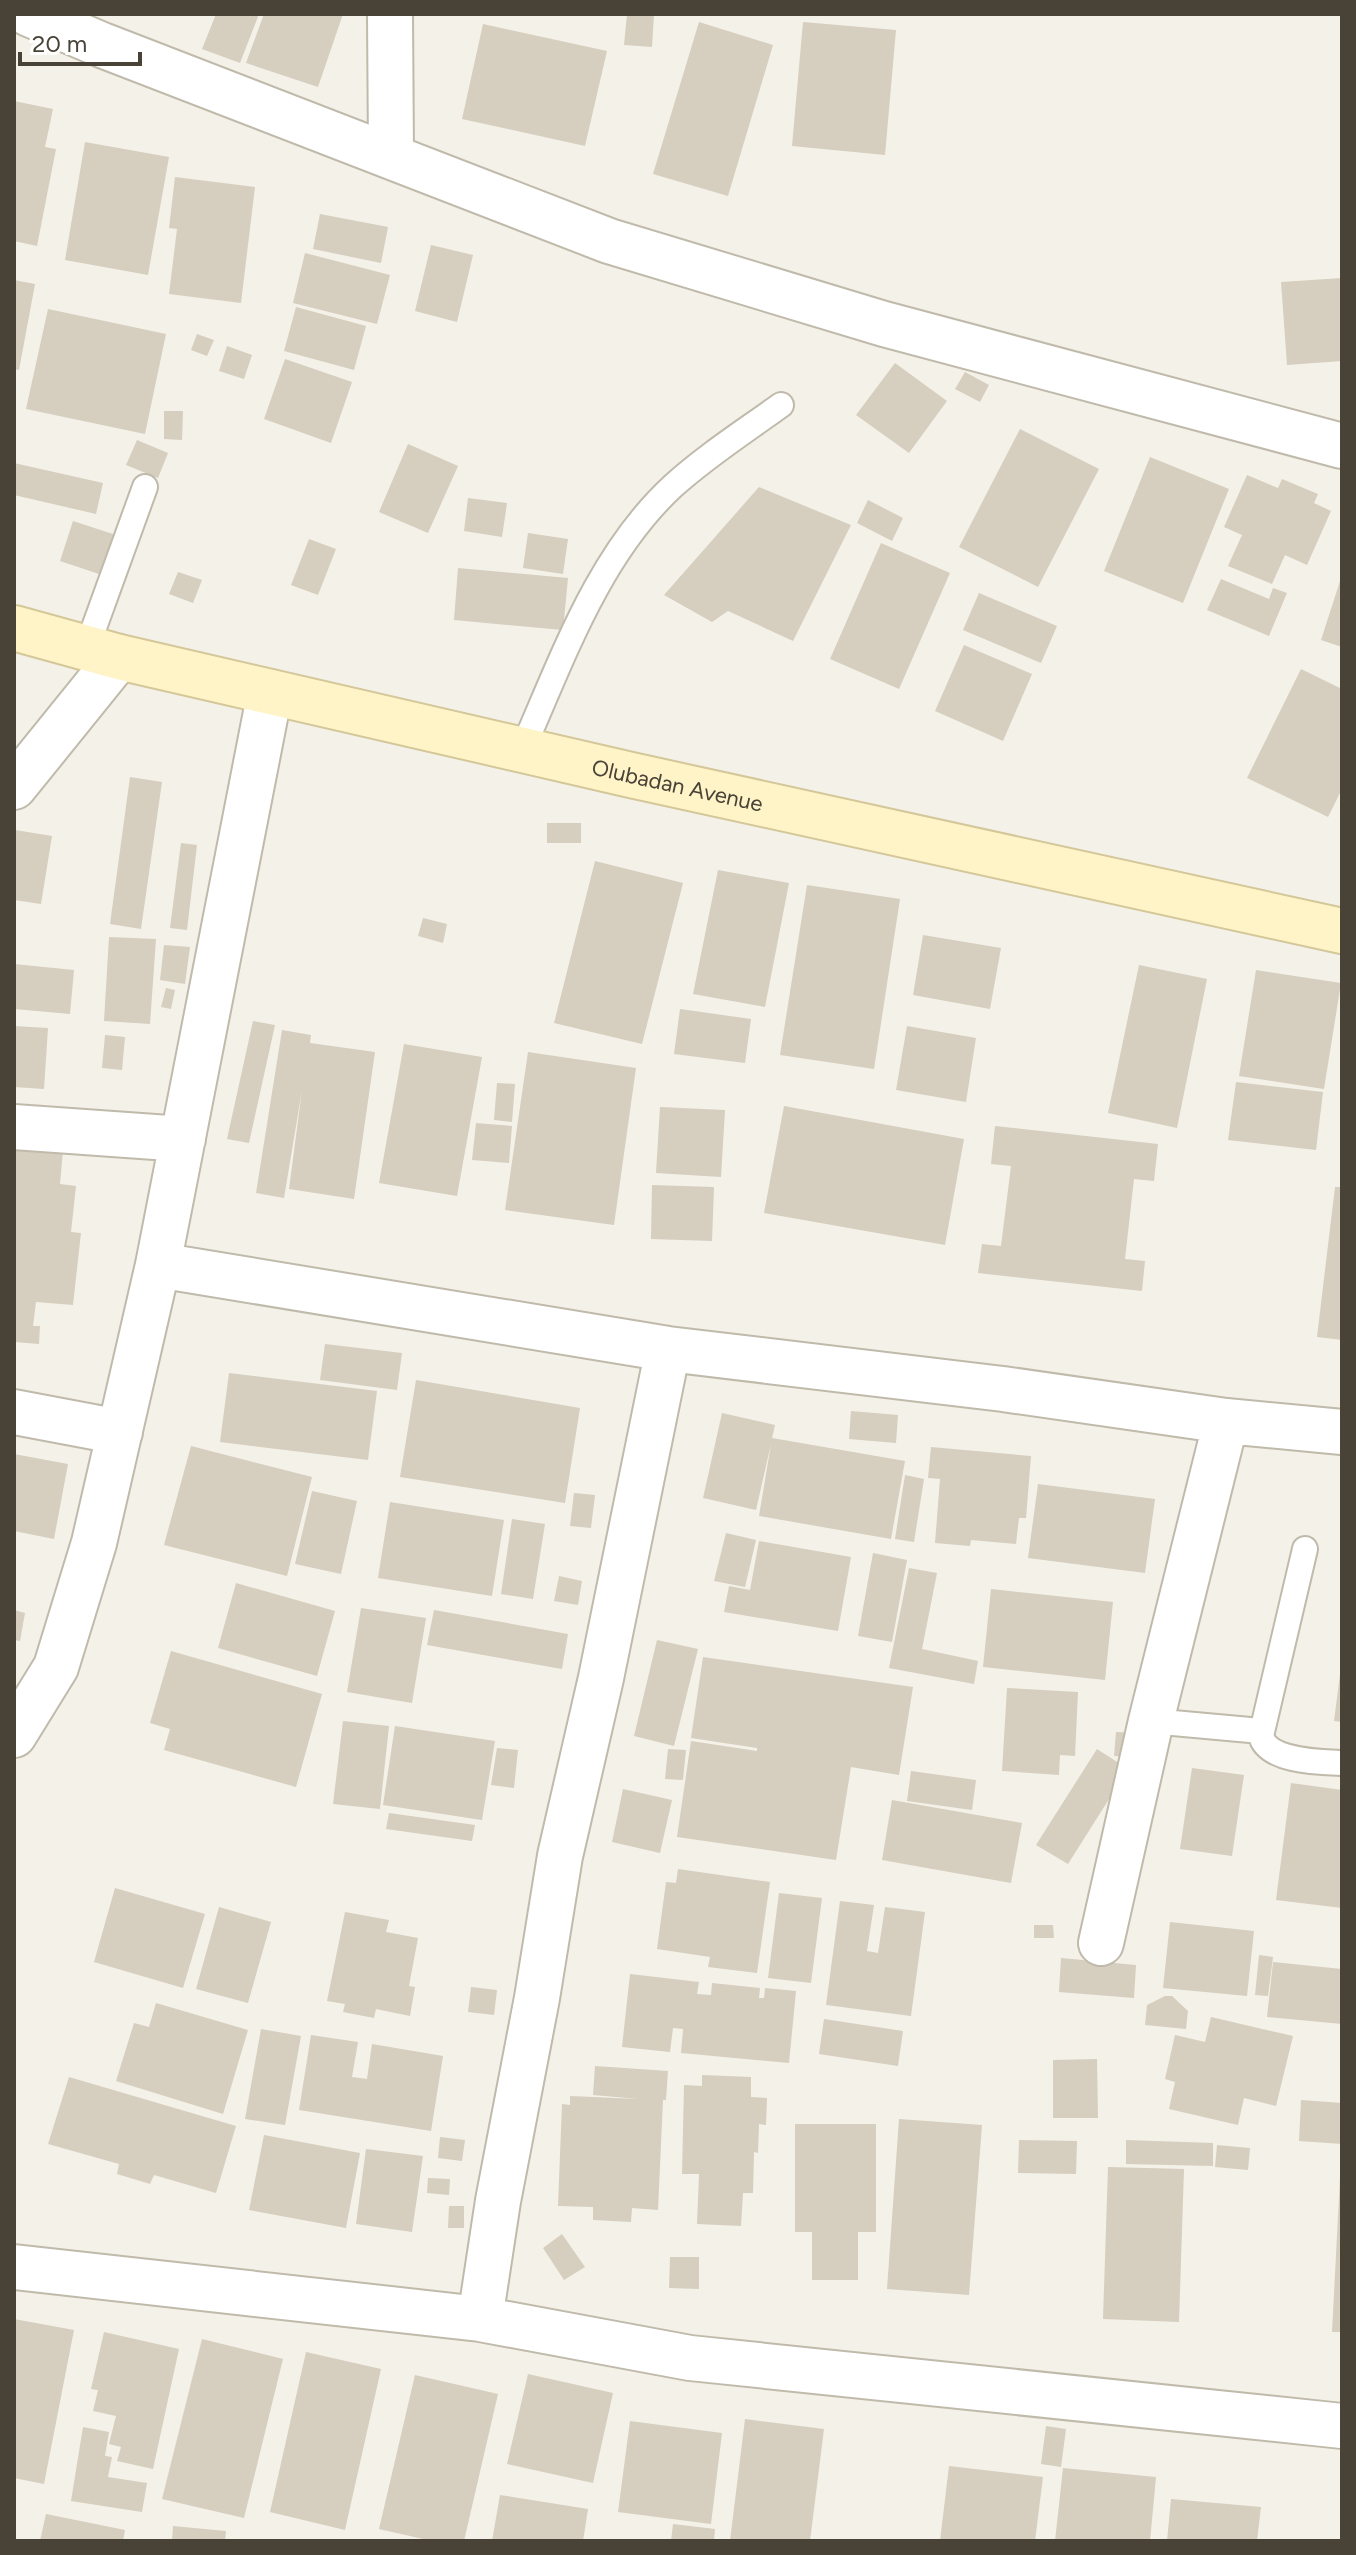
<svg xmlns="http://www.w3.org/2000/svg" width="1356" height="2555" viewBox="0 0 1356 2555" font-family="Figtree,sans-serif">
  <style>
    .building { fill: #d6cebe }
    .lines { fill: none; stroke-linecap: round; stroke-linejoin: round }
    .lane-casing { stroke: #c0baab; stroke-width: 28 }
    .street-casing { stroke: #c0baab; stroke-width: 48 }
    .secondary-casing { stroke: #d4c799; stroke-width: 48 }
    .lane { stroke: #fff; stroke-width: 24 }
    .street { stroke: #fff; stroke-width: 44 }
    .secondary { stroke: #fff4c8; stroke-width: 44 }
    .labels { text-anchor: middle; stroke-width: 6; stroke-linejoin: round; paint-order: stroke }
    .street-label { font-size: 22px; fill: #484237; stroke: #fff }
  </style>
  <rect width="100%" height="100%" fill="#f4f1e9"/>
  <!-- building -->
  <path class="building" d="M216,14H259L240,63L202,49Z
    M264,14H343L318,87L246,63Z
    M627,14H654L652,47L624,45Z
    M699,22L773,45L728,196L653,174Z
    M803,22L896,30L885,155L792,146Z
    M483,24L607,51L585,146L462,119Z
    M14,101L53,109L45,147L56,149L37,246L14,241Z
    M85,142L169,157L148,275L65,260Z
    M175,177L255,187L241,303L169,294L177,229L169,228Z
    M320,214L388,227L381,263L313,249Z
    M431,245L473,255L457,322L415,311Z
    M305,253L390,275L377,324L293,303Z
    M1342,278V361L1287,365L1281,282Z
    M14,280L35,284L19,370L14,369Z
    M296,307L366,326L354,370L284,351Z
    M48,309L166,334L145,434L26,409Z
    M197,334L214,340L207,356L191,350Z
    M227,346L252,355L244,379L219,371Z
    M285,359L352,382L331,443L264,419Z
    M895,363L947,401L909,453L856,415Z
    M965,372L989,385L980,402L955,389Z
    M164,411H183L182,440L164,439Z
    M1020,429L1099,469L1038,587L959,547Z
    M137,440L168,453L158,478L126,465Z
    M408,444L458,466L428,533L379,512Z
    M1150,457L1229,489L1183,603L1104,571Z
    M14,463L103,483L96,514L14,495Z
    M1247,475L1278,488L1282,479L1318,494L1314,503L1331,511L1307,565L1285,555L1272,584L1228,566L1242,535L1224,527Z
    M759,487L851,525L793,641L728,611L712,622L664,595Z
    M468,498L507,503L502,537L464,531Z
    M868,500L903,518L892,541L857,523Z
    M73,521L116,535L102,575L60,561Z
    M528,533L568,539L563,574L523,568Z
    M309,539L336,549L318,595L291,585Z
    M881,543L950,573L899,689L830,659Z
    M458,568L568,578L563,630L454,620Z
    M178,572L202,580L193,603L169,594Z
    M1341,578H1342V647L1321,640Z
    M1221,579L1269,599L1273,588L1287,593L1269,636L1207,610Z
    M979,593L1057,626L1041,663L963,630Z
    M964,645L1032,674L1003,741L935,711Z
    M1301,669L1342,689V789L1328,817L1247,778Z
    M130,777L162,782L141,929L110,924Z
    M547,823H581V843H547Z
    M15,830L52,836L41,904L14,900Z
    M181,843L197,845L187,930L170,928Z
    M595,861L683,883L642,1044L554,1023Z
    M718,870L789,883L765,1007L693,994Z
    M807,885L900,899L874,1069L780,1055Z
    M423,918L447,924L443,943L418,936Z
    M923,935L1001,948L990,1009L913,995Z
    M109,937L156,939L150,1024L104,1021Z
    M164,945L190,947L185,984L160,980Z
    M14,964L74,970L70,1014L14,1009Z
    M1139,965L1207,979L1177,1128L1108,1113Z
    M1256,970L1341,983L1324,1089L1239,1076Z
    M166,988L175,990L171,1009L161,1007Z
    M680,1009L751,1019L745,1063L674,1054Z
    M253,1021L275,1025L249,1143L227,1139Z
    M14,1026L48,1028L44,1089L14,1087Z
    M907,1026L976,1038L966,1102L896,1090Z
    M282,1030L311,1035L310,1043L375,1052L354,1199L289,1189L302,1090L284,1198L256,1193Z
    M105,1035L125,1037L122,1070L102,1068Z
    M404,1044L482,1057L457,1196L379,1183Z
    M528,1052L636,1068L614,1225L505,1210Z
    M1236,1082L1323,1092L1316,1150L1228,1140Z
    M497,1083L515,1084L512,1122L494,1120Z
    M784,1106L964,1139L945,1245L764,1213Z
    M660,1107L725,1110L721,1177L656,1173Z
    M476,1123L512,1126L509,1163L472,1160Z
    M995,1126L1158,1144L1154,1181L1134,1179L1125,1259L1145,1261L1142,1291L978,1273L982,1244L1001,1246L1011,1166L991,1164Z
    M14,1145L63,1150L60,1184L76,1186L71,1232L81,1233L73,1305L36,1302L33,1326H40L39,1344L14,1342Z
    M652,1185L714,1187L712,1241L651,1239Z
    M1335,1187H1342V1340L1317,1337Z
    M325,1344L402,1353L397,1390L320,1380Z
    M229,1373L377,1391L368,1460L220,1442Z
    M416,1380L580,1408L565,1503L400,1477Z
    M851,1411L898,1415L896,1443L849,1439Z
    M722,1413L775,1425L772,1438L905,1461L891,1539L759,1516L771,1444L756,1510L703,1498Z
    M191,1446L312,1477L287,1576L164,1545Z
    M931,1447L1031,1456L1026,1518H1019L1016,1544L971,1540L970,1546L935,1543L940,1479L928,1478Z
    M14,1454L68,1464L54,1539L14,1531Z
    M905,1475L924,1479L914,1542L895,1539Z
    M1038,1484L1155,1499L1145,1573L1028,1558Z
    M312,1491L357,1501L341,1574L295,1564Z
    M574,1493L595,1495L591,1528L570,1526Z
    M390,1502L504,1520L492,1596L378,1578Z
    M512,1519L545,1524L533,1599L501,1594Z
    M726,1533L756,1540L745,1587L714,1581Z
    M759,1541L851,1557L838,1631L724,1612L729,1586L750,1590Z
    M873,1553L907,1560L892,1642L858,1636Z
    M909,1568L937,1573L922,1649L978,1661L974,1684L889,1668Z
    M559,1576L582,1581L578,1605L554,1601Z
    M236,1583L335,1611L317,1676L218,1648Z
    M991,1589L1113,1602L1105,1680L983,1667Z
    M361,1608L426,1618L412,1703L347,1692Z
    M14,1610L25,1613L20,1641L14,1640Z
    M434,1610L568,1634L562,1669L427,1645Z
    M657,1640L698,1649L674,1746L634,1736Z
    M171,1651L322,1694L296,1787L164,1750L170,1729L150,1723Z
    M703,1657L913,1687L899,1775L851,1767L836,1860L677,1837L691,1741L757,1751V1748L691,1738Z
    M1340,1674H1342V1722L1334,1721Z
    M1007,1688L1078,1692L1075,1756L1060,1755L1059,1775L1002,1771Z
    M343,1721L389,1726L380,1809L333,1804Z
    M395,1726L495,1741L482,1820L383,1805Z
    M1116,1732L1138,1733L1137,1758L1114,1756Z
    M497,1748L518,1750L514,1788L491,1785Z
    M668,1749L686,1750L683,1780L665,1779Z
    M1097,1749L1128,1769L1068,1864L1036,1845Z
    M1192,1768L1244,1775L1232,1856L1180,1849Z
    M911,1771L976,1780L972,1810L907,1801Z
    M1291,1783L1342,1790V1908L1276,1900Z
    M623,1789L672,1800L660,1853L612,1842Z
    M892,1800L1022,1823L1011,1883L882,1860Z
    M389,1813L475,1825L472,1841L386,1829Z
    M678,1869L770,1882L757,1973L708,1967L710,1957L657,1949L666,1882L676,1883Z
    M115,1888L205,1914L183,1988L94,1962Z
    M779,1893L822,1898L811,1983L768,1978Z
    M840,1901L874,1905L867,1951L878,1953L885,1907L925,1912L911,2016L826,2005Z
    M219,1907L271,1922L248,2003L196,1989Z
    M345,1912L389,1920L386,1932L418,1938L409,1986L415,1987L410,2016L376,2009L374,2018L343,2012L345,2004L327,2001Z
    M1170,1922L1254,1931L1247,1996L1163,1988Z
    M1034,1925H1053L1054,1938H1034Z
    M1259,1955L1273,1957L1268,1996L1255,1995Z
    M1061,1958L1136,1965L1134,1998L1059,1992Z
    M1273,1962L1342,1969V2024L1267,2017Z
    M630,1974L699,1982L697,1994L711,1995L712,1983L760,1988L759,1998H764L765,1988L796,1991L789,2063L681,2053L683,2029L673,2028L670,2052L622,2047Z
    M471,1987L497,1990L494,2015L468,2012Z
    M1165,1996H1172L1188,2011L1186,2029L1145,2025L1147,2005Z
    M156,2003L248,2030L223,2114L116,2081L134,2023L149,2027Z
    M1211,2017L1293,2036L1276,2106L1244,2098L1238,2125L1169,2109L1175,2082L1165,2079L1175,2035L1205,2042Z
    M824,2019L903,2031L898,2066L819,2054Z
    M261,2029L301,2036L285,2125L245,2119Z
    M311,2035L358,2042L352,2077L367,2079L372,2044L443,2056L431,2131L299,2110Z
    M1097,2059L1098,2118H1053V2060Z
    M595,2066L668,2071L666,2100H663L658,2210L632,2208L631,2222L593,2220V2207L558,2206L562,2104L570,2105V2096L639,2099L593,2095Z
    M702,2075L751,2077V2097L767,2098L766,2125L759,2124L758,2153L754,2152L753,2193H743L741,2226L697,2224L699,2174H682L684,2085L702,2086Z
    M69,2077L236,2126L216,2193L154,2175L150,2184L117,2174L119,2164L48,2144Z
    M1301,2100L1342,2103V2144L1299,2141Z
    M899,2119L982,2125L969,2295L887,2289Z
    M795,2124H876V2232H858V2280H812V2232H795Z
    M264,2135L360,2153L346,2228L249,2210Z
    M440,2137L465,2140L462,2161L438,2158Z
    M1019,2140L1077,2141L1076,2174L1018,2173Z
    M1126,2140L1213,2143V2166L1126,2164Z
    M1217,2145L1250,2148L1248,2170L1215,2167Z
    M366,2149L423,2156L412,2232L356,2224Z
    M1108,2167L1184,2169L1179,2322L1103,2319Z
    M1340,2177H1342V2332H1332Z
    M428,2178L450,2179L449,2195L427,2193Z
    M449,2206H464V2228H448Z
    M562,2234L585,2267L564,2280L543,2248Z
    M670,2257H699V2289L669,2288Z
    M14,2319L74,2330L44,2484L14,2478Z
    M104,2332L179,2349L153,2469L117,2461L121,2447L109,2444L116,2416L93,2411L98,2390L91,2389Z
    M202,2339L283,2359L244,2518L162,2499Z
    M306,2352L381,2369L345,2530L270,2512Z
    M528,2374L613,2393L593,2483L507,2464Z
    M415,2375L498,2394L464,2541H432L379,2529Z
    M745,2419L824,2429L810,2541H730Z
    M630,2421L722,2433L711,2524L618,2512Z
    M1046,2426L1066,2429L1061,2467L1041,2464Z
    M83,2427L109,2432L105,2456L112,2457L108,2477L147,2483L142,2512L71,2501Z
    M949,2466L1043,2477L1035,2541H940Z
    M1063,2468L1156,2477L1150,2541H1055Z
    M500,2495L588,2509L583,2541H492Z
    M1171,2499L1261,2507L1257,2541H1167Z
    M46,2514L125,2530L123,2541H40Z
    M673,2524L715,2529L714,2541H671Z
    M173,2526L226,2531L225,2541H172Z"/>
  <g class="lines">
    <defs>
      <path id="lane" d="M87,647L145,487
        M522,750C562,660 598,555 673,486C706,456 745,431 781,405
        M1305,1549L1261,1736C1268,1762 1321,1762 1342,1763
        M1151,1721L1261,1731"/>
      <path id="street" d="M29,14L102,45L609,241L884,324L1342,446
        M390,14L391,156
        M14,787L119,657
        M14,1127L183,1139
        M158,1265L668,1349L1003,1389L1226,1421L1342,1432
        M14,1412L120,1432
        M14,1735L56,1667L94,1543L158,1265L270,692
        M1101,1943L1151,1721L1226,1421
        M14,2267L480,2319L690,2358L1342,2426
        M480,2319L498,2201L537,1998L560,1856L601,1678L668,1349"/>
      <g id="secondary">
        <path id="s1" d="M14,628L119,657L631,775L1342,931"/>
      </g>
    </defs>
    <!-- lane casing -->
    <use href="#lane" class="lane-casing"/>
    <!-- street casing -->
    <use href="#street" class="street-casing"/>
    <!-- secondary casing -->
    <use href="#secondary" class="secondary-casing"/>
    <!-- lane -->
    <use href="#lane" class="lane"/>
    <!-- street -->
    <use href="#street" class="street"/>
    <!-- secondary -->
    <use href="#secondary" class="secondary"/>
  </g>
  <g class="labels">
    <!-- street labels -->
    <g class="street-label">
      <text dy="8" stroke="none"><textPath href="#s1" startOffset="682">Olubadan Avenue</textPath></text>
    </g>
  </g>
  <!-- border -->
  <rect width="1356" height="2555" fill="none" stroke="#484237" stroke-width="32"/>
  <!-- scale -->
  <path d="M20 52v12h120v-12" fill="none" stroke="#484237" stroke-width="4"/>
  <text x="32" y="52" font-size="24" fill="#484237" stroke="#ffffff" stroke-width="6" paint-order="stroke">20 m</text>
</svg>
